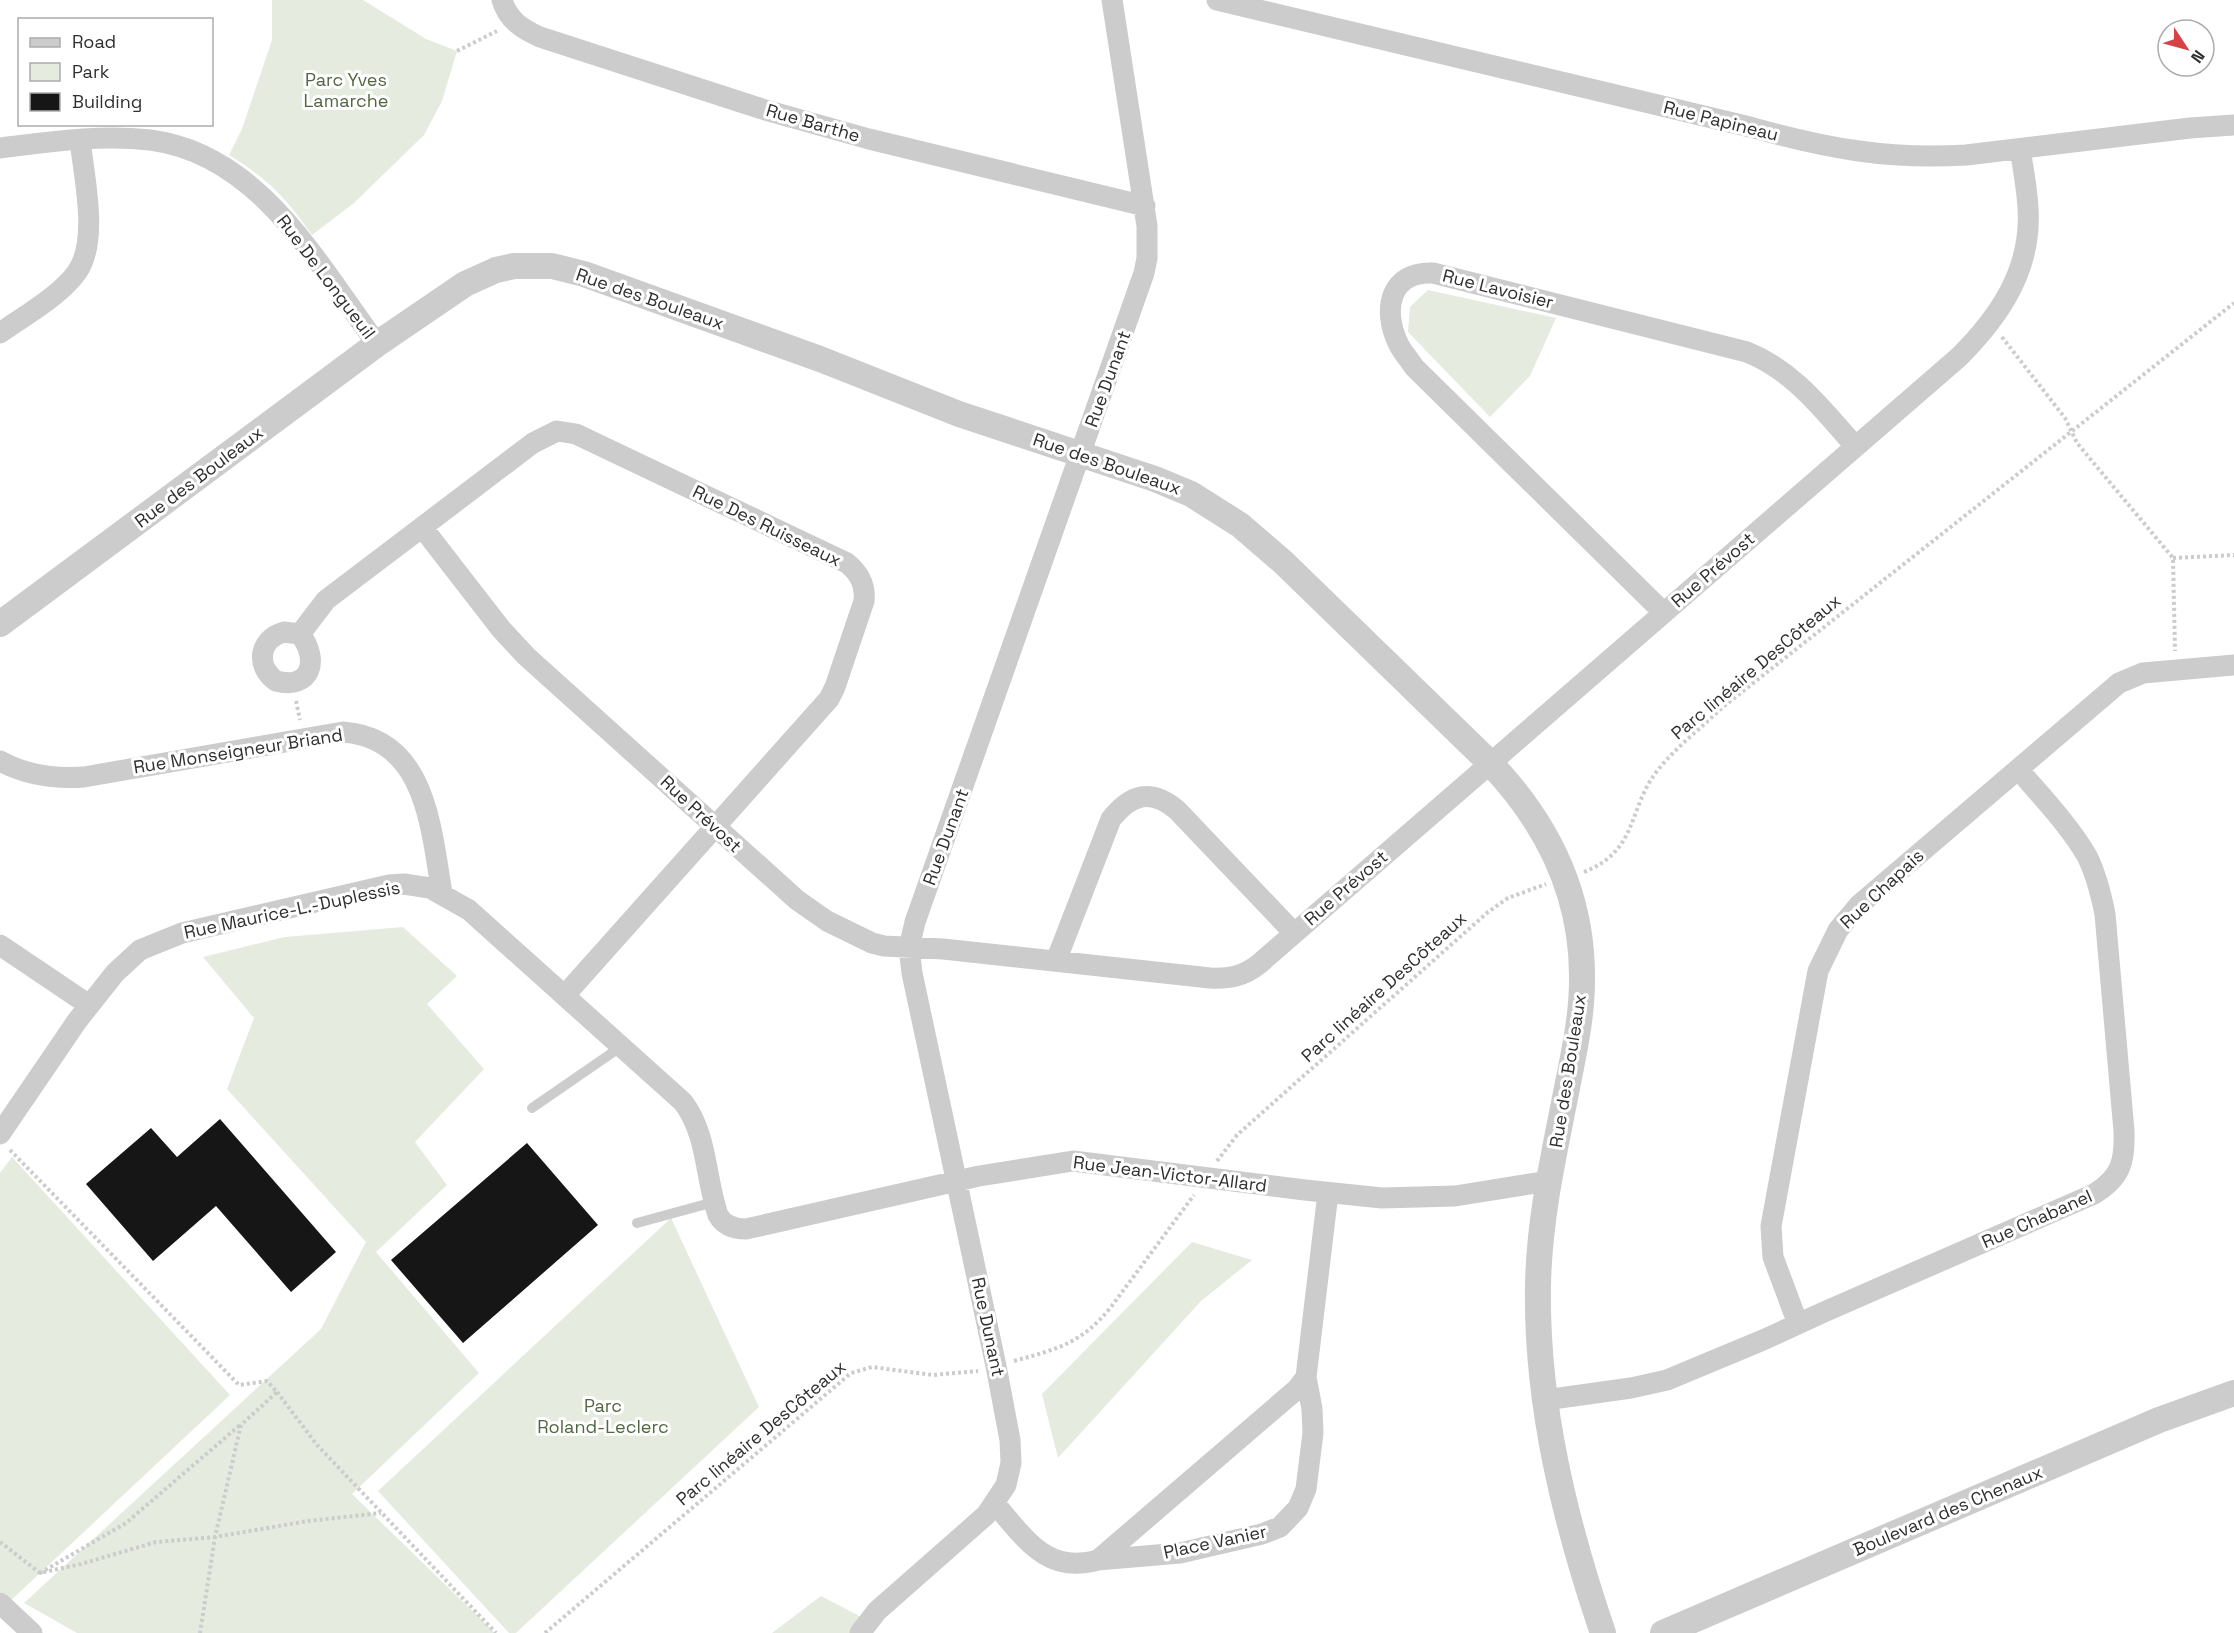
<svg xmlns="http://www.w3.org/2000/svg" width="2234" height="1633" viewBox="0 0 2234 1633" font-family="'Space Grotesk',sans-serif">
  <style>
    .green { fill: #e5ebdf }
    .building { fill: #161616 }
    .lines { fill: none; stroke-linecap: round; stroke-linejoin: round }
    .path { stroke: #ccc; stroke-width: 4; stroke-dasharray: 3 3; stroke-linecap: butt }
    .service { stroke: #ccc; stroke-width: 10 }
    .minor { stroke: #ccc; stroke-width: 21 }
    .tertiary { stroke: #ccc; stroke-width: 26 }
    .labels { text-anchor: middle; stroke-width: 6; stroke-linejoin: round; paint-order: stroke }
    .park-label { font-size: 18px; fill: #516741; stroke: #fff }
    .street-label { font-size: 18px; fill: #2f2f2f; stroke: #fff }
  </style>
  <rect width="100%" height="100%" fill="#fff"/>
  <!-- green -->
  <path class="green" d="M272,0H363L426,39L457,51L442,101L424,135L354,203L312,235C285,197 268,179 229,155L242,129L272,40Z
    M1428,290L1556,318L1530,376L1490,417L1408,332L1410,307Z
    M403,927L457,976L427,1004L484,1069L415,1142L447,1185L376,1252L479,1373L352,1494L495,1633H77L24,1603L321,1329L366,1242L227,1089L254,1018L203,957L285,937Z
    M12,1157L230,1395L7,1604L0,1598V1173Z
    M671,1218L759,1407L516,1633H509L378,1491Z
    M1192,1242L1252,1260L1201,1301L1058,1458L1042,1394Z
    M821,1596L867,1620L863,1633H772Z"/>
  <!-- building -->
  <path class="building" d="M220,1119L336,1252L291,1292L216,1206L153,1261L86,1184L151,1128L177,1157Z
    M527,1143L598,1225L463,1343L391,1260Z"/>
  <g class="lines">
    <!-- path -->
    <path class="path" d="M457,51L497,31
      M2002,337L2065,418L2077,443L2173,558L2175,651
      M2173,558L2234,555
      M296,701L300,720
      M1584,872C1639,850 1627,810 1657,771C1676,747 1701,728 1723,707L2234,303
      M10,1150L239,1385L267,1381L277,1392L241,1425L215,1537L200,1633
      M1217,1161L1237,1135L1488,912L1508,898L1546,884
      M1014,1361C1057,1349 1081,1344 1111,1307L1194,1195
      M277,1392L317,1445L496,1633
      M0,1542L40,1573L81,1564L156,1542L215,1537L308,1521L381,1513
      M40,1573L126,1523L240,1425
      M545,1633L851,1373L872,1367L933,1375L978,1371"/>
    <!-- service -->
    <path class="service" d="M532,1108L622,1046
      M637,1223L714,1202"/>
    <!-- minor -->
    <path class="minor" d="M502,0C508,20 522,29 540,37L762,109L869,139L1145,206
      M1217,0L1750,127C1825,148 1888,160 1966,155L2190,128L2234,125
      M0,148C49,142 100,134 150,140C260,154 318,265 377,344
      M0,333C24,316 60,296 77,272C99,241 84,177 80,140
      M422,527L501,629L526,656L797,900L827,921L872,943L884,946L943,949L1210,978C1230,979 1244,976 1259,964L1959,357C2000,316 2032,269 2028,208C2027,188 2023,168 2020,149
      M1664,613L1414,367C1409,359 1402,352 1398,343C1382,309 1390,271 1433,273L1747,352C1794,371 1823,410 1855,446
      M284,632L300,634C320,660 311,690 276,681C255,666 259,639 284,632Z
      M300,634L326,600L533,443L557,431L576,434L847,563C859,573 866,584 864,601L835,687L829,699L565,995
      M0,761C27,776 55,779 84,777L343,732C427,738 431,830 442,893
      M0,945L89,1005
      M1056,961L1111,819C1131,794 1151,788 1177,810L1294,933
      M0,1134L77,1021L115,973L140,950L182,933L389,885L404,884L430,888L469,910L683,1102C708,1135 705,1178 718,1215C724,1226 734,1229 746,1229L979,1176L1073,1161L1305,1190L1382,1198L1455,1196L1549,1181
      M1798,1324L1773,1257L1771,1226L1818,971L1838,930L1859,905L2119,683L2143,673L2234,665
      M1545,1400L1631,1388L1667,1380L1763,1340L1824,1312L2094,1194C2122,1177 2125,1160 2124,1131L2105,914C2101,894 2096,874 2087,856C2069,825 2041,796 2018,769
      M995,1504C1025,1538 1047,1575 1098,1560L1180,1553L1262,1534L1280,1527L1298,1508L1306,1489L1313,1433L1312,1409L1306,1377L1328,1193
      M1098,1560L1297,1389L1306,1377
      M0,1603L32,1633
      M860,1633L877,1611L986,1515L1006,1485L1011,1463L1010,1440L996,1366L912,973L909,948L915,922L1144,273L1147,258V226L1112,0"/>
    <!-- tertiary -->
    <path class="tertiary" d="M0,624L377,344L465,284L496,270L514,266H552L584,274L820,359L959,414L1155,479L1191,494L1240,525L1283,562L1491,764C1548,824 1583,896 1582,980C1582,1017 1574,1052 1567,1088C1554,1154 1539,1219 1538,1286C1536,1404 1565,1522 1603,1633
      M1663,1633L2159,1420L2234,1393"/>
  </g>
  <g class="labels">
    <!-- park labels -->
    <g class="park-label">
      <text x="346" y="86">Parc Yves<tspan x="346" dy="21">Lamarche</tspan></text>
      <text x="603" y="1412">Parc<tspan x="603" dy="21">Roland-Leclerc</tspan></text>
    </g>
    <!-- street labels -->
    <g class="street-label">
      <text transform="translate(1721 121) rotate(14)" y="6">Rue Papineau</text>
      <text transform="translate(813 123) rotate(16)" y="6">Rue Barthe</text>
      <text transform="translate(326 277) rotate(53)" y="6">Rue De Longueuil</text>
      <text transform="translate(1498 289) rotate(14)" y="6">Rue Lavoisier</text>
      <text transform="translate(650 299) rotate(19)" y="6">Rue des Bouleaux</text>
      <text transform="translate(1108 379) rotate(-70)" y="6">Rue Dunant</text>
      <text transform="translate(1107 464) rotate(19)" y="6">Rue des Bouleaux</text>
      <text transform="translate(199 477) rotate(-37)" y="6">Rue des Bouleaux</text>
      <text transform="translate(767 526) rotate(26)" y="6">Rue Des Ruisseaux</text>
      <text transform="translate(1713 570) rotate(-41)" y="6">Rue Prévost</text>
      <text transform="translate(1756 667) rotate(-40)" y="6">Parc linéaire DesCôteaux</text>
      <text transform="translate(238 751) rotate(-9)" y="6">Rue Monseigneur Briand</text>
      <text transform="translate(701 814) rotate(43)" y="6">Rue Prévost</text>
      <text transform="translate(946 837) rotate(-70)" y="6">Rue Dunant</text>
      <text transform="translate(1346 888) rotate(-41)" y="6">Rue Prévost</text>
      <text transform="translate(1882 889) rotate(-43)" y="6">Rue Chapais</text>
      <text transform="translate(292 910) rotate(-12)" y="6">Rue Maurice-L.-Duplessis</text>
      <text transform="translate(1384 987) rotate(-42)" y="6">Parc linéaire DesCôteaux</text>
      <text transform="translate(1568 1071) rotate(-81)" y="6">Rue des Bouleaux</text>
      <text transform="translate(1170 1174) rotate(7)" y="6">Rue Jean-Victor-Allard</text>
      <text transform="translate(2037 1219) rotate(-24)" y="6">Rue Chabanel</text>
      <text transform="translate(988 1327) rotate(78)" y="6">Rue Dunant</text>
      <text transform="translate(761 1433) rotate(-40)" y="6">Parc linéaire DesCôteaux</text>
      <text transform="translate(1948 1511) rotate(-23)" y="6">Boulevard des Chenaux</text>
      <text transform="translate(1215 1542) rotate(-12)" y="6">Place Vanier</text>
    </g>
  </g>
  <!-- legend -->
  <rect x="18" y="18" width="195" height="108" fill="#ffffff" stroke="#acacac" stroke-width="1.5"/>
  <rect x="30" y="38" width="30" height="9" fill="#cccccc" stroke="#acacac" stroke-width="1.5"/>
  <text x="72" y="48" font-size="18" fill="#2f2f2f">Road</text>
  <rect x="30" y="63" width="30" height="18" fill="#e5ebdf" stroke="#acacac" stroke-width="1.5"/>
  <text x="72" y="78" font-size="18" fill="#2f2f2f">Park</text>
  <rect x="30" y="93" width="30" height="18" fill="#161616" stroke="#acacac" stroke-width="1.5"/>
  <text x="72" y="108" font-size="18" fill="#2f2f2f">Building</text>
  <!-- north arrow -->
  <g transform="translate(2186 48) rotate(126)"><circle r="28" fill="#ffffff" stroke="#acacac" stroke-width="1.5"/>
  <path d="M0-4.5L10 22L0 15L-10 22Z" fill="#d54347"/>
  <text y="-9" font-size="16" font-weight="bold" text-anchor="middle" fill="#2f2f2f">N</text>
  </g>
</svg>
